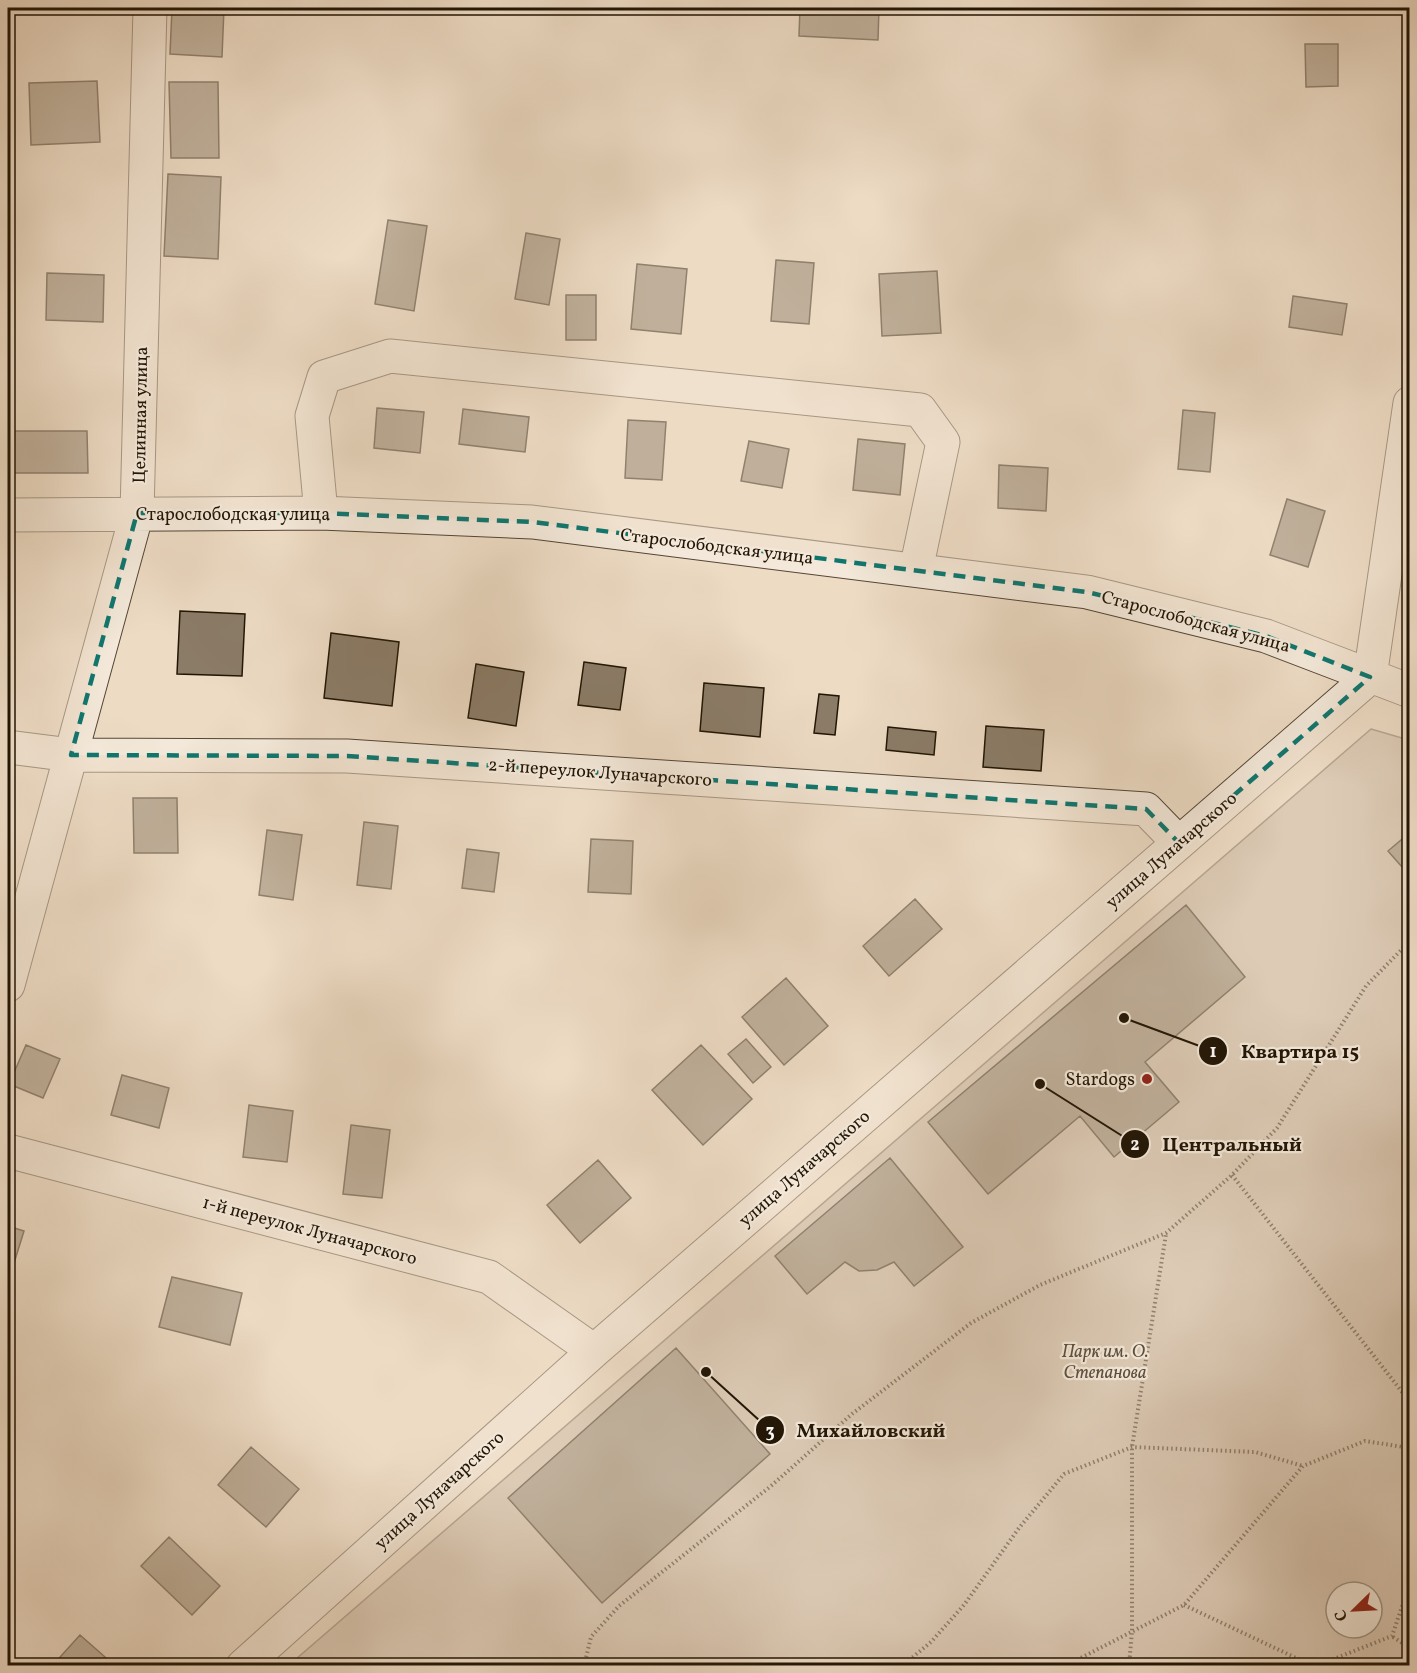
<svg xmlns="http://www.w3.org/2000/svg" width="1417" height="1673" viewBox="0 0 1417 1673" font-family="Vollkorn,serif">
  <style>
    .green { fill: #cab9a4; stroke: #766754; stroke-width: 1.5; fill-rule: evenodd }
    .building { fill: #8b7c68; stroke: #211505; stroke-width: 1.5 }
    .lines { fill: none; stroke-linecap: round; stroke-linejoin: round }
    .minor-casing { stroke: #544635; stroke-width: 35 }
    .path { stroke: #211505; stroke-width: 4; stroke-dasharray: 1.5 3; stroke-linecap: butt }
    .minor { stroke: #f3e8d9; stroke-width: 33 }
    .marked { fill: none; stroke: #0f766e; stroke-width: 4.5; stroke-dasharray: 12 8; stroke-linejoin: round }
    .poi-dot { fill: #8f2418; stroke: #f3e8d9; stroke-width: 2 }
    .labels { text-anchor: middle; stroke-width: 4.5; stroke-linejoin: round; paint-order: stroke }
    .street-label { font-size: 18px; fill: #211505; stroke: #f3e8d9 }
    .poi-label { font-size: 18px; fill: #211505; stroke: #f3e8d9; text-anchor: end }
    .park-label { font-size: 18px; font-style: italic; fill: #5c4e3d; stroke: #f3e8d9 }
    .leader { fill: none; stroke: #211505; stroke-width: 2 }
    .callout-dot { fill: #211505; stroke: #f3e8d9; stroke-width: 2 }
    .mark-label { font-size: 18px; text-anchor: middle; font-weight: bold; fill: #fff }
    .callout-label { font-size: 20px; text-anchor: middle; font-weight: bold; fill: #211505; stroke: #f3e8d9; stroke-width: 4.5; stroke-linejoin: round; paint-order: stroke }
  </style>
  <rect width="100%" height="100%" fill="#eddbc4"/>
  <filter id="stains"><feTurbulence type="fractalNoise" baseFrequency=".00333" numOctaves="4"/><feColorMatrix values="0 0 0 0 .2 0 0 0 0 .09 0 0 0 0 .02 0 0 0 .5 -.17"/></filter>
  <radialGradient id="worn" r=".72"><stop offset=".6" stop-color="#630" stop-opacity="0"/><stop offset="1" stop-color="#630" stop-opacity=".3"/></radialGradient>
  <!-- green -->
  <path class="green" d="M1371,729L1409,740V1665L288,1666ZM1336,1592H1372V1628H1336Z"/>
  <!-- building -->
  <path class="building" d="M172,8H224L222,57L170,54Z
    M800,8H879L878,40L799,36Z
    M1305,44H1338V86L1306,87Z
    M97,81L100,142L31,145L29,83Z
    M169,82H218L219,158H171Z
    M168,174L221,177L218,259L164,256Z
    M388,220L427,226L414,311L375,304Z
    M526,233L560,239L549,305L515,299Z
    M776,260L814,263L809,324L771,321Z
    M637,264L687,269L681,334L631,329Z
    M937,271L941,333L882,336L879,274Z
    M47,273L104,275L103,322L46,320Z
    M566,295H596V340H566Z
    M1293,296L1347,304L1342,335L1289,327Z
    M377,408L424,412L420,453L374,448Z
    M463,409L529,417L525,452L459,444Z
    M1183,410L1215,413L1210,472L1178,469Z
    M628,420L666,422L662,480L625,478Z
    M8,431H87L88,473H8Z
    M858,439L905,444L900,495L853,490Z
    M749,441L789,449L782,488L741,481Z
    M999,465L1048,468L1046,511L998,508Z
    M1287,499L1325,511L1308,567L1270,555Z
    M1410,546V573L1404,572Z
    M180,611L245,614L242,676L177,674Z
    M331,633L399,642L392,706L324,698Z
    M8,646H12V691H8Z
    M584,662L626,668L620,710L578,705Z
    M476,664L524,672L516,726L468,718Z
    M704,683L764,688L760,737L700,731Z
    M819,694L839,696L835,735L814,733Z
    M986,726L1044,730L1041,771L983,767Z
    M888,727L936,732L934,755L886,750Z
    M133,798H177L178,853H134Z
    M364,822L398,826L391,889L357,885Z
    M267,830L302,835L293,900L259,895Z
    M1407,835L1410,837V876L1388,851Z
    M591,839L633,841L631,894L588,892Z
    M467,849L499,853L494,892L462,888Z
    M915,899L942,929L889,976L863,946Z
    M1186,905L1245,977L1145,1062L1179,1102L1114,1157L1080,1116L988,1194L928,1122Z
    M786,978L828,1026L784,1065L742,1017Z
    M746,1039L771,1067L753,1083L728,1054Z
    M26,1045L60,1059L43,1098L9,1084Z
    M701,1045L752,1099L703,1145L652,1090Z
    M122,1075L169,1088L159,1128L111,1115Z
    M249,1105L293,1111L287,1162L243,1157Z
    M351,1125L390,1130L382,1198L343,1194Z
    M890,1158L963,1247L914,1286L894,1262L877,1270L859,1271L845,1262L807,1294L775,1256Z
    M598,1160L631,1198L580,1243L547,1205Z
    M8,1226L24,1231L10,1276L8,1275Z
    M172,1277L242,1293L230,1345L159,1327Z
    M8,1329L12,1331L8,1346Z
    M676,1348L770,1454L602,1603L508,1498Z
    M251,1447L299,1489L266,1527L218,1485Z
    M169,1537L220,1586L192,1615L141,1566Z
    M80,1635L113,1664L111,1666H52Z"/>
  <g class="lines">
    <defs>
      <path id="minor" d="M321,513L312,416L324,377L390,356L920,410L943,442L916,570
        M8,515L321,513L532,522L1087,592L1266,636L1410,691
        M8,747L71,755L347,756L1146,809L1179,843
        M8,985L137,513L150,8
        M8,1151L489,1277L594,1351
        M243,1666L594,1351L1370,677L1410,403"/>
    </defs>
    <!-- minor casing -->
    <use href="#minor" class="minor-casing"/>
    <!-- path -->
    <path class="path" d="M1232,1175L1410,1402
      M1184,1605L1313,1666
      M1393,1637L1410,1648
      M584,1666L591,1637L619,1606L771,1486L852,1414L971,1323L1040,1285L1166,1233L1232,1175L1277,1128L1366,986L1410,941
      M902,1666L931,1642L964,1605L1019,1528L1064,1474L1132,1447L1255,1452L1303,1466
      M1065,1666L1184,1605L1303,1466L1365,1441L1410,1448
      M1129,1666L1132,1631V1447L1166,1234
      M1316,1666L1392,1636L1410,1583"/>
    <!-- minor -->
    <use href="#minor" class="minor"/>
  </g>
  <!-- marked area -->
  <path d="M0 0H1417V1673H0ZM137,513H321L532,522L1087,592L1266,636L1370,677L1179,843L1146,809L347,756L71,755Z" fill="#eddbc4" fill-opacity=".55" fill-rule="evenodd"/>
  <path class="marked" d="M137,513H321L532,522L1087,592L1266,636L1370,677L1179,843L1146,809L347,756L71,755Z"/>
  <!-- markers -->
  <circle class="poi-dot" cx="1147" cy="1079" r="6"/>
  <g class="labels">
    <!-- street labels -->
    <g class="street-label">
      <text transform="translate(140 415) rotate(-89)" y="6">Целинная улица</text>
      <text x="233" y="520">Старослободская улица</text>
      <text transform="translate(717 546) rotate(7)" y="6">Старослободская улица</text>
      <text transform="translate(1196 621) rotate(15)" y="6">Старослободская улица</text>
      <text transform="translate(600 772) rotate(4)" y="6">2-й переулок Луначарского</text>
      <text transform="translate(1171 850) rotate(-41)" y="6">улица Луначарского</text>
      <text transform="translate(804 1168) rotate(-41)" y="6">улица Луначарского</text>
      <text transform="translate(310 1230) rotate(15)" y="6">1-й переулок Луначарского</text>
      <text transform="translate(439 1490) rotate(-42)" y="6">улица Луначарского</text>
    </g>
    <!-- poi labels -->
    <g class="poi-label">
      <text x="1135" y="1085">Stardogs</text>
    </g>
    <!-- park labels -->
    <g class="park-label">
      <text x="1105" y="1357">Парк им. О.<tspan x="1105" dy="21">Степанова</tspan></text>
    </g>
  </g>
  <!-- callouts -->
  <path class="leader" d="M1124 1018L1213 1051M1040 1084L1135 1144M706 1372L770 1430"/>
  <g class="callout-dot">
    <circle cx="1124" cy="1018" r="6"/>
    <circle cx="1040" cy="1084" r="6"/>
    <circle cx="706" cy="1372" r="6"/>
    <circle cx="1213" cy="1051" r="15"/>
    <circle cx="1135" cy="1144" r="15"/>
    <circle cx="770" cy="1430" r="15"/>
  </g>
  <g class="mark-label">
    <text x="1213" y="1057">1</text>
    <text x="1135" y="1150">2</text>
    <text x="770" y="1437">3</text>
  </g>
  <g class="callout-label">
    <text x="1300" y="1058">Квартира 15</text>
    <text x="1232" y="1151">Центральный</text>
    <text x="871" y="1437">Михайловский</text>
  </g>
  <!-- margin -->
  <rect width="1417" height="1673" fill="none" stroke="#eddbc4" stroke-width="30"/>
  <rect x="9" y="9" width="1399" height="1655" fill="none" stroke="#211505" stroke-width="3"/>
  <rect x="15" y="15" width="1387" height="1643" fill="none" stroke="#211505" stroke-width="1.5"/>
  <!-- north arrow -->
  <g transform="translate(1354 1610) rotate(246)"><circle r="28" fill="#f3e8d9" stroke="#9f9484" stroke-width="1.5"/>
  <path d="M0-4.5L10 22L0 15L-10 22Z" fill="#8f2418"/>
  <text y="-9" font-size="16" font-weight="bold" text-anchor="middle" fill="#211505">С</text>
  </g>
  <rect width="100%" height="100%" filter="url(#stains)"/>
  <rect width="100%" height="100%" fill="url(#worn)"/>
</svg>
